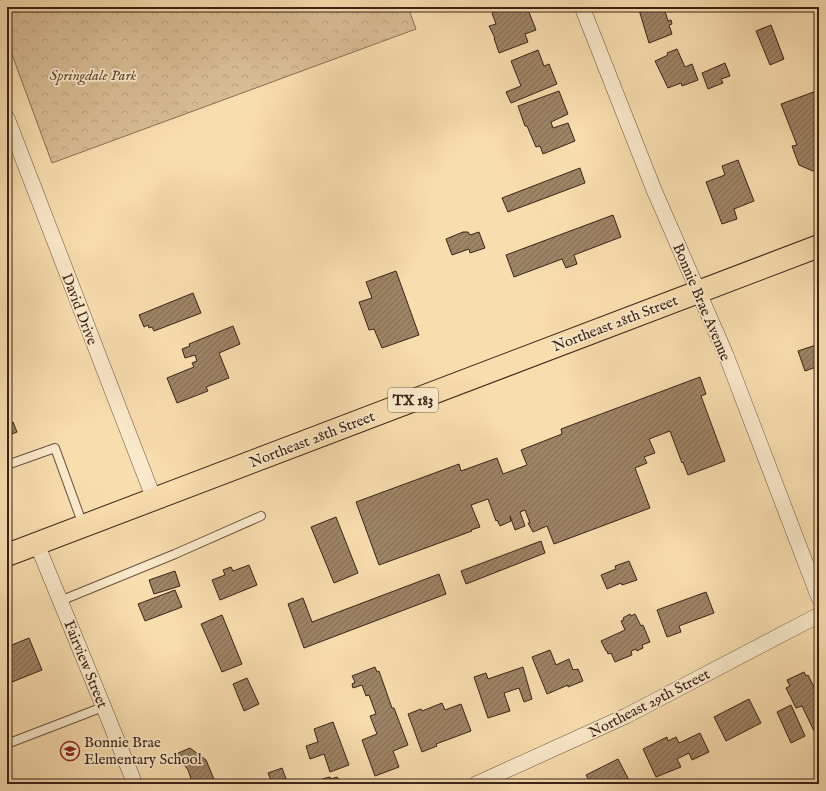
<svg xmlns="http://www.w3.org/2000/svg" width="826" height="791" viewBox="0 0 826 791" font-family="'IM FELL English',serif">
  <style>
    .park { fill: url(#park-crowns); stroke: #897056 }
    .building { fill: url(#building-hatch); stroke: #3a2316 }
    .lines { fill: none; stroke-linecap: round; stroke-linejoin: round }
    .service-casing { stroke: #6a523c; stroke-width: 10 }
    .minor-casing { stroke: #6a523c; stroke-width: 16 }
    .primary-casing { stroke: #3a2316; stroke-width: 24 }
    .service { stroke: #fae9cb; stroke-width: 8 }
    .minor { stroke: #fae9cb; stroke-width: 15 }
    .primary { stroke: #f8ddaf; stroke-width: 22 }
    .labels { text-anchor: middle; stroke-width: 3.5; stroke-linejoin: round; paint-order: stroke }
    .shield { fill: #fae9cb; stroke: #745e4c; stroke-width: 1 }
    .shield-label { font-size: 14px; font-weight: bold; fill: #3a2316 }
    .park-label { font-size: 15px; font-style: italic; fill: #624a36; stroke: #fae9cb }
    .street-label { font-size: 15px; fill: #3a2316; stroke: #fae9cb }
    .poi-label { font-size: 15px; fill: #3a2316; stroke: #fae9cb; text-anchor: start }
  </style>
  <defs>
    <pattern id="park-crowns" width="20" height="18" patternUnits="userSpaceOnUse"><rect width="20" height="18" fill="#d8bd95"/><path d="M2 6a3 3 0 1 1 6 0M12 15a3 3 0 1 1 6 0" fill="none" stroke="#baa280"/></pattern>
    <pattern id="building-hatch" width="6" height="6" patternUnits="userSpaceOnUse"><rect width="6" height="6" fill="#9d8466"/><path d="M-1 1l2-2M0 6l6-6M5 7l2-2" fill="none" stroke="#816c53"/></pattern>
  </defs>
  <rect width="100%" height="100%" fill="#f8ddaf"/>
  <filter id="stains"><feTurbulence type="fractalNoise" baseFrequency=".005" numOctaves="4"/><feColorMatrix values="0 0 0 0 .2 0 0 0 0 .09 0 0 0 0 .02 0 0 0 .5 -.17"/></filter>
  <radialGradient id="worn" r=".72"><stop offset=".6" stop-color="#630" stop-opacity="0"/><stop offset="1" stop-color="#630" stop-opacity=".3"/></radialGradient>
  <!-- park -->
  <path class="park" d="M7,7H408L416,29L52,163L7,41Z"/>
  <!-- building -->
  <path class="building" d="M499,7H527L536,30L525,34L528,42L499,53L494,38H495L489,26L496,24L492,13L497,11L496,8Z
    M646,7H673L665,11L668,21L671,20L672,24L669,25L672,34L649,43L639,10Z
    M771,25L784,59L770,65L756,31Z
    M677,49L685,67L692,64L698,80L682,86L681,83L668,88L655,61L668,55L667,53Z
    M538,50L544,66L549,64L557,84L511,103L506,92L521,86L511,61Z
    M725,63L730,76L721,79L723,83L708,89L702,73Z
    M819,90V169L813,171L799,165L792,146L797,145L781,104Z
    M559,91L568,114L551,122L553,128L568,123L575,141L543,154L540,146L536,147L527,126H525L518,106Z
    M738,160L754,201L734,209L737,219L722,224L706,182L725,175L722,166Z
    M580,168L585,183L508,212L502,198Z
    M613,215L621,237L574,255L577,264L566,268L562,259L514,277L506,255Z
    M463,232H468L470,235L479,232L485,248L470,253L469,249L452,255L446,239Z
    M396,271L419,335L382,348L374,329L369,330L359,302L372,298L366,282Z
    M193,293L201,313L154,331L152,327L149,328L148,325L144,327L139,315Z
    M233,326L240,344L219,353L229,378L206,387L208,391L177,403L167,378L194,367L192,363L197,361L195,355L185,358L182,349L190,346L189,344Z
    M819,344V366L805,371L798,351Z
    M700,377L706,394L701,396L725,461L688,475L683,462L682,463L670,431L649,439L655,453L644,457L647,463L635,468L650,508L554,544L547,526L533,532L528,523H530L525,510L520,512L525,526L515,530L510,516L511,521L500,526L497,520L496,521L488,499L471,505L480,527L471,530L472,531L379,565L356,502L459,464L461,471L497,458L503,474L527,465L521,450L562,434L561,429Z
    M7,420L8,424L13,422L17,432L7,436Z
    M336,517L358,573L334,583L311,527Z
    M541,541L545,553L466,584L461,571Z
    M629,561L637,580L622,585L621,583L607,589L601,575L616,569L615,566Z
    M249,565L257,585L220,600L212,580L225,575L223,570L231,567L233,571Z
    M175,571L180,586L154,594L149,580Z
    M439,574L446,594L304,648L288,604L303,598L312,622Z
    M175,590L182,607L145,621L138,604Z
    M706,592L714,613L679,626L681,632L667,637L657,610Z
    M630,614L631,616L635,614L641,626L643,625L650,642L642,645L643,648L637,651L636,649L631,651L632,655L615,662L611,653L608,654L607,651H606L601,641L625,630L621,621L624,620L623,618Z
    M222,615L242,664L222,672L201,624Z
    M29,638L42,670L7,684V647Z
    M550,650L556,665L569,659L573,670L578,669L583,681L568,687V685L547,694L532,657Z
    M375,667L377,672L379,671L392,708H394L408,745L393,751L399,767L375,776L362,740L377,734L370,716L376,714L369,695L366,696L362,685L353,688L352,684L355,682L352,676Z
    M523,667L532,699L524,702L519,688L504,693L510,711L488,718L474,677L486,673L488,679Z
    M804,672L806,676L808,675L819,697L817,698L819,703V731L815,733L802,706L796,708L786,688L790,686L787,680Z
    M247,678L259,704L244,711L233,684Z
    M749,699L761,723L726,741L714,717Z
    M442,703L445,710L461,704L471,731L436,744L437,746L422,752L408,714L421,709L422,711Z
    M791,705L805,736L791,743L777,712Z
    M333,722L349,765L330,772L324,754L310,759L306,746L318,742L314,729Z
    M700,733L709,752L692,760L689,753L677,759L681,767L656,777L643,749L667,737L668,741L676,737L679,743Z
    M190,748L206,760L216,784H193L188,770L176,754Z
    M618,759L630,782L627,784H591L586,775Z
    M282,768L288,784H270L272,783L268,773Z
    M330,777L331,779L337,777L342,784L347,783V784H317L323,782L322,779Z"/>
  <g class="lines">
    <defs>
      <path id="service" d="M7,465L55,448L83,525
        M60,601L175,554L261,516
        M7,741L12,742L103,707"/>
      <path id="minor" d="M582,7L654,190L726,355L819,598
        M7,118L154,499
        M37,544L135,784
        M476,784L626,716L819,615"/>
      <path id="primary" d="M7,555L819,246"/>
    </defs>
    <!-- service casing -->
    <use href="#service" class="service-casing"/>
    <!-- minor casing -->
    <use href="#minor" class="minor-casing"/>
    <!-- primary casing -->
    <use href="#primary" class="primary-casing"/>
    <!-- service -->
    <use href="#service" class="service"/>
    <!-- minor -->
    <use href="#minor" class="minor"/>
    <!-- primary -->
    <use href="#primary" class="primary"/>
  </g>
  <!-- icons -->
  <defs>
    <symbol id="school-ring" viewBox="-11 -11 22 22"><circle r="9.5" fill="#fae9cb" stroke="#8f2418" stroke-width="1.5"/><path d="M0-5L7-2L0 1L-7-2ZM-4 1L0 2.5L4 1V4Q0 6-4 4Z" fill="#8f2418"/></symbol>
  </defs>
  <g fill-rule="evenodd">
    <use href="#school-ring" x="59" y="740" width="22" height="22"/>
  </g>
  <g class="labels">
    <!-- shield labels -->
    <rect class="shield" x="388" y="388" width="50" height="24" rx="3"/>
    <g class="shield-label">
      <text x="413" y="405">TX 183</text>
    </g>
    <!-- park labels -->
    <g class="park-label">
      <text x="93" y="80">Springdale Park</text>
    </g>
    <!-- street labels -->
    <g class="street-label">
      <text transform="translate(702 302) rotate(67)" y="5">Bonnie Brae Avenue</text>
      <text transform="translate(80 309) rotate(69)" y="5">David Drive</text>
      <text transform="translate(615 323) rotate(-21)" y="5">Northeast 28th Street</text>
      <text transform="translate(312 439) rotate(-21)" y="5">Northeast 28th Street</text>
      <text transform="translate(86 664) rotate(68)" y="5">Fairview Street</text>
      <text transform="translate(649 703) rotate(-27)" y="5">Northeast 29th Street</text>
    </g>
    <!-- poi labels -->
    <g class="poi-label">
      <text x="84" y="747">Bonnie Brae<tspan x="84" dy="17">Elementary School</tspan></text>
    </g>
  </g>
  <!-- margin -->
  <rect width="826" height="791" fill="none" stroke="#f8ddaf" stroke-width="24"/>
  <rect x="8" y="8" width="810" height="775" fill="none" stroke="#3a2316" stroke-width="2"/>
  <rect x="12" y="12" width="802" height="767" fill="none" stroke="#3a2316"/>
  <rect width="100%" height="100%" filter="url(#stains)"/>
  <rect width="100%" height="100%" fill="url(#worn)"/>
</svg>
